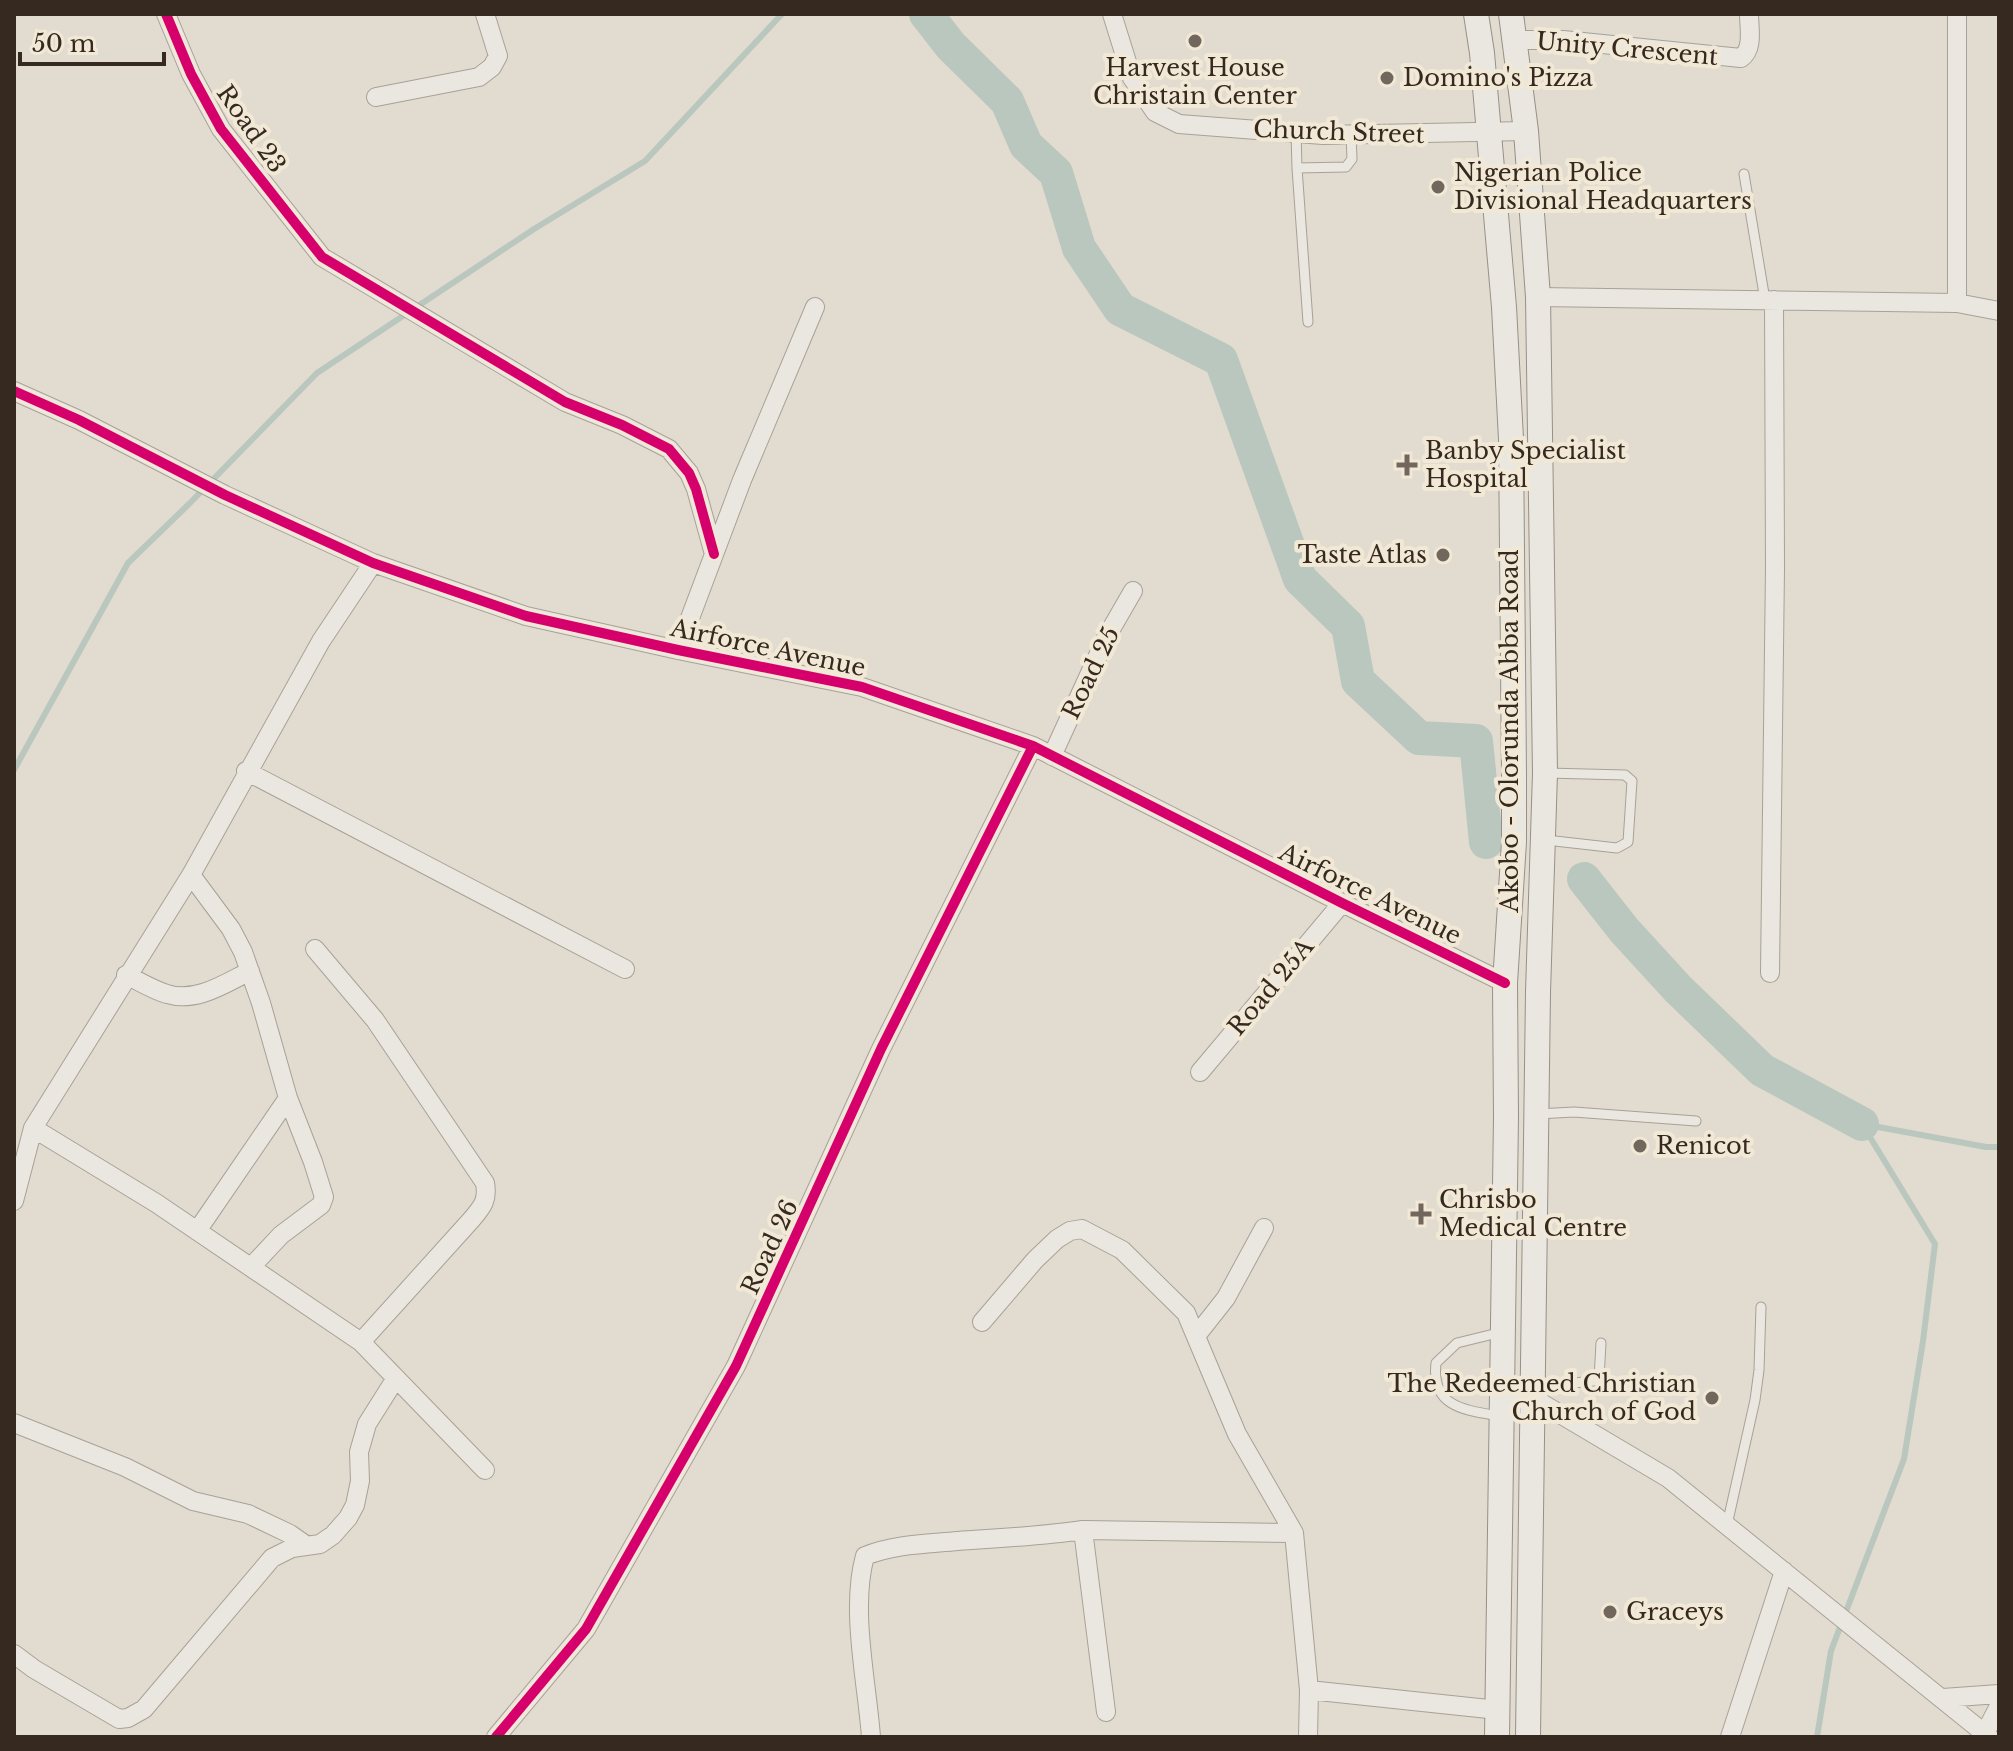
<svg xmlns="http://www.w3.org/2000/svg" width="2013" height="1751" viewBox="0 0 2013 1751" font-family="'Libre Baskerville',serif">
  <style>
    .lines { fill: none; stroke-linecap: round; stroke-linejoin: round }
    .stream { stroke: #b9c7be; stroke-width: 6 }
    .river { stroke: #b9c7be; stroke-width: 34 }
    .service-casing { stroke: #a8a197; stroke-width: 11 }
    .minor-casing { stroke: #a8a197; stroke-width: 20 }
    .secondary-casing { stroke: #979088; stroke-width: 26 }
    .service { stroke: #eae7e0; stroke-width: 9 }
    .minor { stroke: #eae7e0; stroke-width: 18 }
    .secondary { stroke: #eae7e0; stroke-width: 24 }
    .cycleway-casing { stroke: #f2e8d6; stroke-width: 15 }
    .cycleway { stroke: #d6006c; stroke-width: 10 }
    .poi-dot { fill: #72675d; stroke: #f2e8d6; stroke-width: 3 }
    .labels { text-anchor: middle; stroke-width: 8; stroke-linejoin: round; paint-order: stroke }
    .street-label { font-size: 24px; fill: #362920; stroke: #f2e8d6 }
    .poi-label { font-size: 24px; fill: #362920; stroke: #f2e8d6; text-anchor: start }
  </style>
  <rect width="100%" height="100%" fill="#e2dbcf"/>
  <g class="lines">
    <!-- stream -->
    <path class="stream" d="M14,770L128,563L189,504L317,373L534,229L645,161L782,14
      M1862,1124L1986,1147H1999
      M1817,1737L1831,1651L1904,1459L1923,1341L1935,1244L1862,1124"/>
    <!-- river -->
    <path class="river" d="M926,14L951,46L1007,101L1026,145L1056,173L1079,248L1120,309L1221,360L1300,579L1348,626L1358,681L1419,738L1476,741L1486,842
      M1584,879L1624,930L1678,989L1762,1070L1862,1124"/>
    <defs>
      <path id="service" d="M1296,133L1297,168L1346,167L1352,159L1351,135
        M1297,168L1308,322
        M1744,174L1765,300
        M1546,840L1617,848L1628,842L1632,781L1625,775L1547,773
        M1537,1114L1574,1112L1696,1121
        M1533,1387L1594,1381L1599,1379L1601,1343
        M1499,1416C1464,1410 1431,1407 1436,1363L1457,1343L1502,1332
        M1727,1525L1755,1400L1759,1370L1761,1307"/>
      <path id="minor" d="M166,14L191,74L221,129L322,257L565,402L622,425L669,449L689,473L696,489L714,554
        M1112,14L1132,78L1155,112L1179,124L1323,135L1526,131
        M1957,14V303
        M1513,40H1563L1741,58C1754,49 1749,28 1749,14
        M376,97L479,77L492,67L498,56L485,14
        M1538,297L1957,303L1999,311
        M14,391L79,420L225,495L373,563L526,616L678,650L862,687L1033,746L1342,903L1505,983
        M678,650L742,480L815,307
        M1052,756L1107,636L1133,591
        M246,771L625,969
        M191,875L231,929L243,952L261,1003L288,1098L313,1162L324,1197L321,1205L281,1235L251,1267
        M315,949L375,1020L485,1183C488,1200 483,1206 472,1219L361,1342
        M1770,973L1775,568L1774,300
        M126,975C139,981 153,990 167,994C196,1003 224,984 250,971
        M1200,1072L1342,903
        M33,1128L156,1203L361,1342L485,1470
        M14,1201L33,1128L191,875L321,641L373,563
        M197,1231L288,1098
        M982,1322L1035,1260L1057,1239L1070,1231L1082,1229L1122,1250L1186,1313L1237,1434L1294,1533L1309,1690L1308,1737
        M1196,1336L1226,1298L1264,1228
        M1501,1399L1533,1398L1668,1478L1989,1737
        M14,1423L125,1467L193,1501L248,1514L290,1534L307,1546
        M1083,1530L1106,1712
        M14,1654L34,1669L119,1719L128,1718L144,1709L272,1558L292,1548L320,1544L333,1535L348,1518L355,1505L360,1481L359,1452L367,1424L396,1378
        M1309,1690L1498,1710
        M1943,1698L1999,1694
        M1985,1733L1999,1706
        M496,1737L586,1629L736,1366L881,1049L1033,746
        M871,1737C867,1682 850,1609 865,1556C895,1544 926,1544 958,1541C1000,1538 1042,1536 1083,1530L1294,1533
        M1730,1737L1784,1571"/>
      <path id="secondary" d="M1476,14L1482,53L1504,307L1511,439L1514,774V842L1505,983L1506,1117L1497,1737
        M1511,14L1526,131L1538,297L1545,773L1538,992L1528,1737"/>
    </defs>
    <!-- service casing -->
    <use href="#service" class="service-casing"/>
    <!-- minor casing -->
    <use href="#minor" class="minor-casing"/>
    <!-- secondary casing -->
    <use href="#secondary" class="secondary-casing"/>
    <!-- service -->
    <use href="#service" class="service"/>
    <!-- minor -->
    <use href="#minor" class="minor"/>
    <!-- secondary -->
    <use href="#secondary" class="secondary"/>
    <defs>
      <path id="cycleway" d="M166,14L191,74L221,129L322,257L565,402L622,425L669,449L689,473L696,489L714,554
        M14,391L79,420L225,495L373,563L526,616L678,650L862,687L1033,746L1342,903L1505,983
        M496,1737L586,1629L736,1366L881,1049L1033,746"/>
    </defs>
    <!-- cycleway casing -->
    <use href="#cycleway" class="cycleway-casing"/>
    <!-- cycleway -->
    <use href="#cycleway" class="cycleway"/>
  </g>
  <!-- markers -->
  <g class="poi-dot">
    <circle cx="1195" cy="41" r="8"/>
    <circle cx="1387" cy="78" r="8"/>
    <circle cx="1438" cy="187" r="8"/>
    <path d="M1403 453h8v8h8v8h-8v8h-8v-8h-8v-8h8z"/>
    <circle cx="1443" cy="555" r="8"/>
    <circle cx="1640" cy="1146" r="8"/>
    <path d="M1417 1202h8v8h8v8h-8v8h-8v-8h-8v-8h8z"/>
    <circle cx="1712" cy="1398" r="8"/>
    <circle cx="1610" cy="1612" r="8"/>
  </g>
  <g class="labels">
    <!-- street labels -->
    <g class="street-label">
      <text transform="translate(1627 49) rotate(5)" y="8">Unity Crescent</text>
      <text transform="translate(251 129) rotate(55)" y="8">Road 23</text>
      <text transform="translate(1339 132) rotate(2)" y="8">Church Street</text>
      <text transform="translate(768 648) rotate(12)" y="8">Airforce Avenue</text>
      <text transform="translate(1091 673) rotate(-64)" y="8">Road 25</text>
      <text transform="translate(1510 731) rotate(-90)" y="8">Akobo - Olorunda Abba Road</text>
      <text transform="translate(1370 894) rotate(26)" y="8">Airforce Avenue</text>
      <text transform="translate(1271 987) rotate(-50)" y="8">Road 25A</text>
      <text transform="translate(770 1247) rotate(-65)" y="8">Road 26</text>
    </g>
    <!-- poi labels -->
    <g class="poi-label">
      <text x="1195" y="76" text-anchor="middle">Harvest House<tspan x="1195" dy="28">Christain Center</tspan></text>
      <text x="1403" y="86">Domino's Pizza</text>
      <text x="1454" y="181">Nigerian Police<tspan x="1454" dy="28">Divisional Headquarters</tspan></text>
      <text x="1425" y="459">Banby Specialist<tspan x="1425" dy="28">Hospital</tspan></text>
      <text x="1427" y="563" text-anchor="end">Taste Atlas</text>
      <text x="1656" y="1154">Renicot</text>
      <text x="1439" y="1208">Chrisbo<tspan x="1439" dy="28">Medical Centre</tspan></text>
      <text x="1696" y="1392" text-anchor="end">The Redeemed Christian<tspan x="1696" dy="28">Church of God</tspan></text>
      <text x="1626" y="1620">Graceys</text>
    </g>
  </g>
  <!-- border -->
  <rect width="2013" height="1751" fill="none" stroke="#362920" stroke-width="32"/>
  <!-- scale -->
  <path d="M20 52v12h144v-12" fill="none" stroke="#362920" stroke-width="4"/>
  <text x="32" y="52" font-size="24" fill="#362920" stroke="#f2e8d6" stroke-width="6" paint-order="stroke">50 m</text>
</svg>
